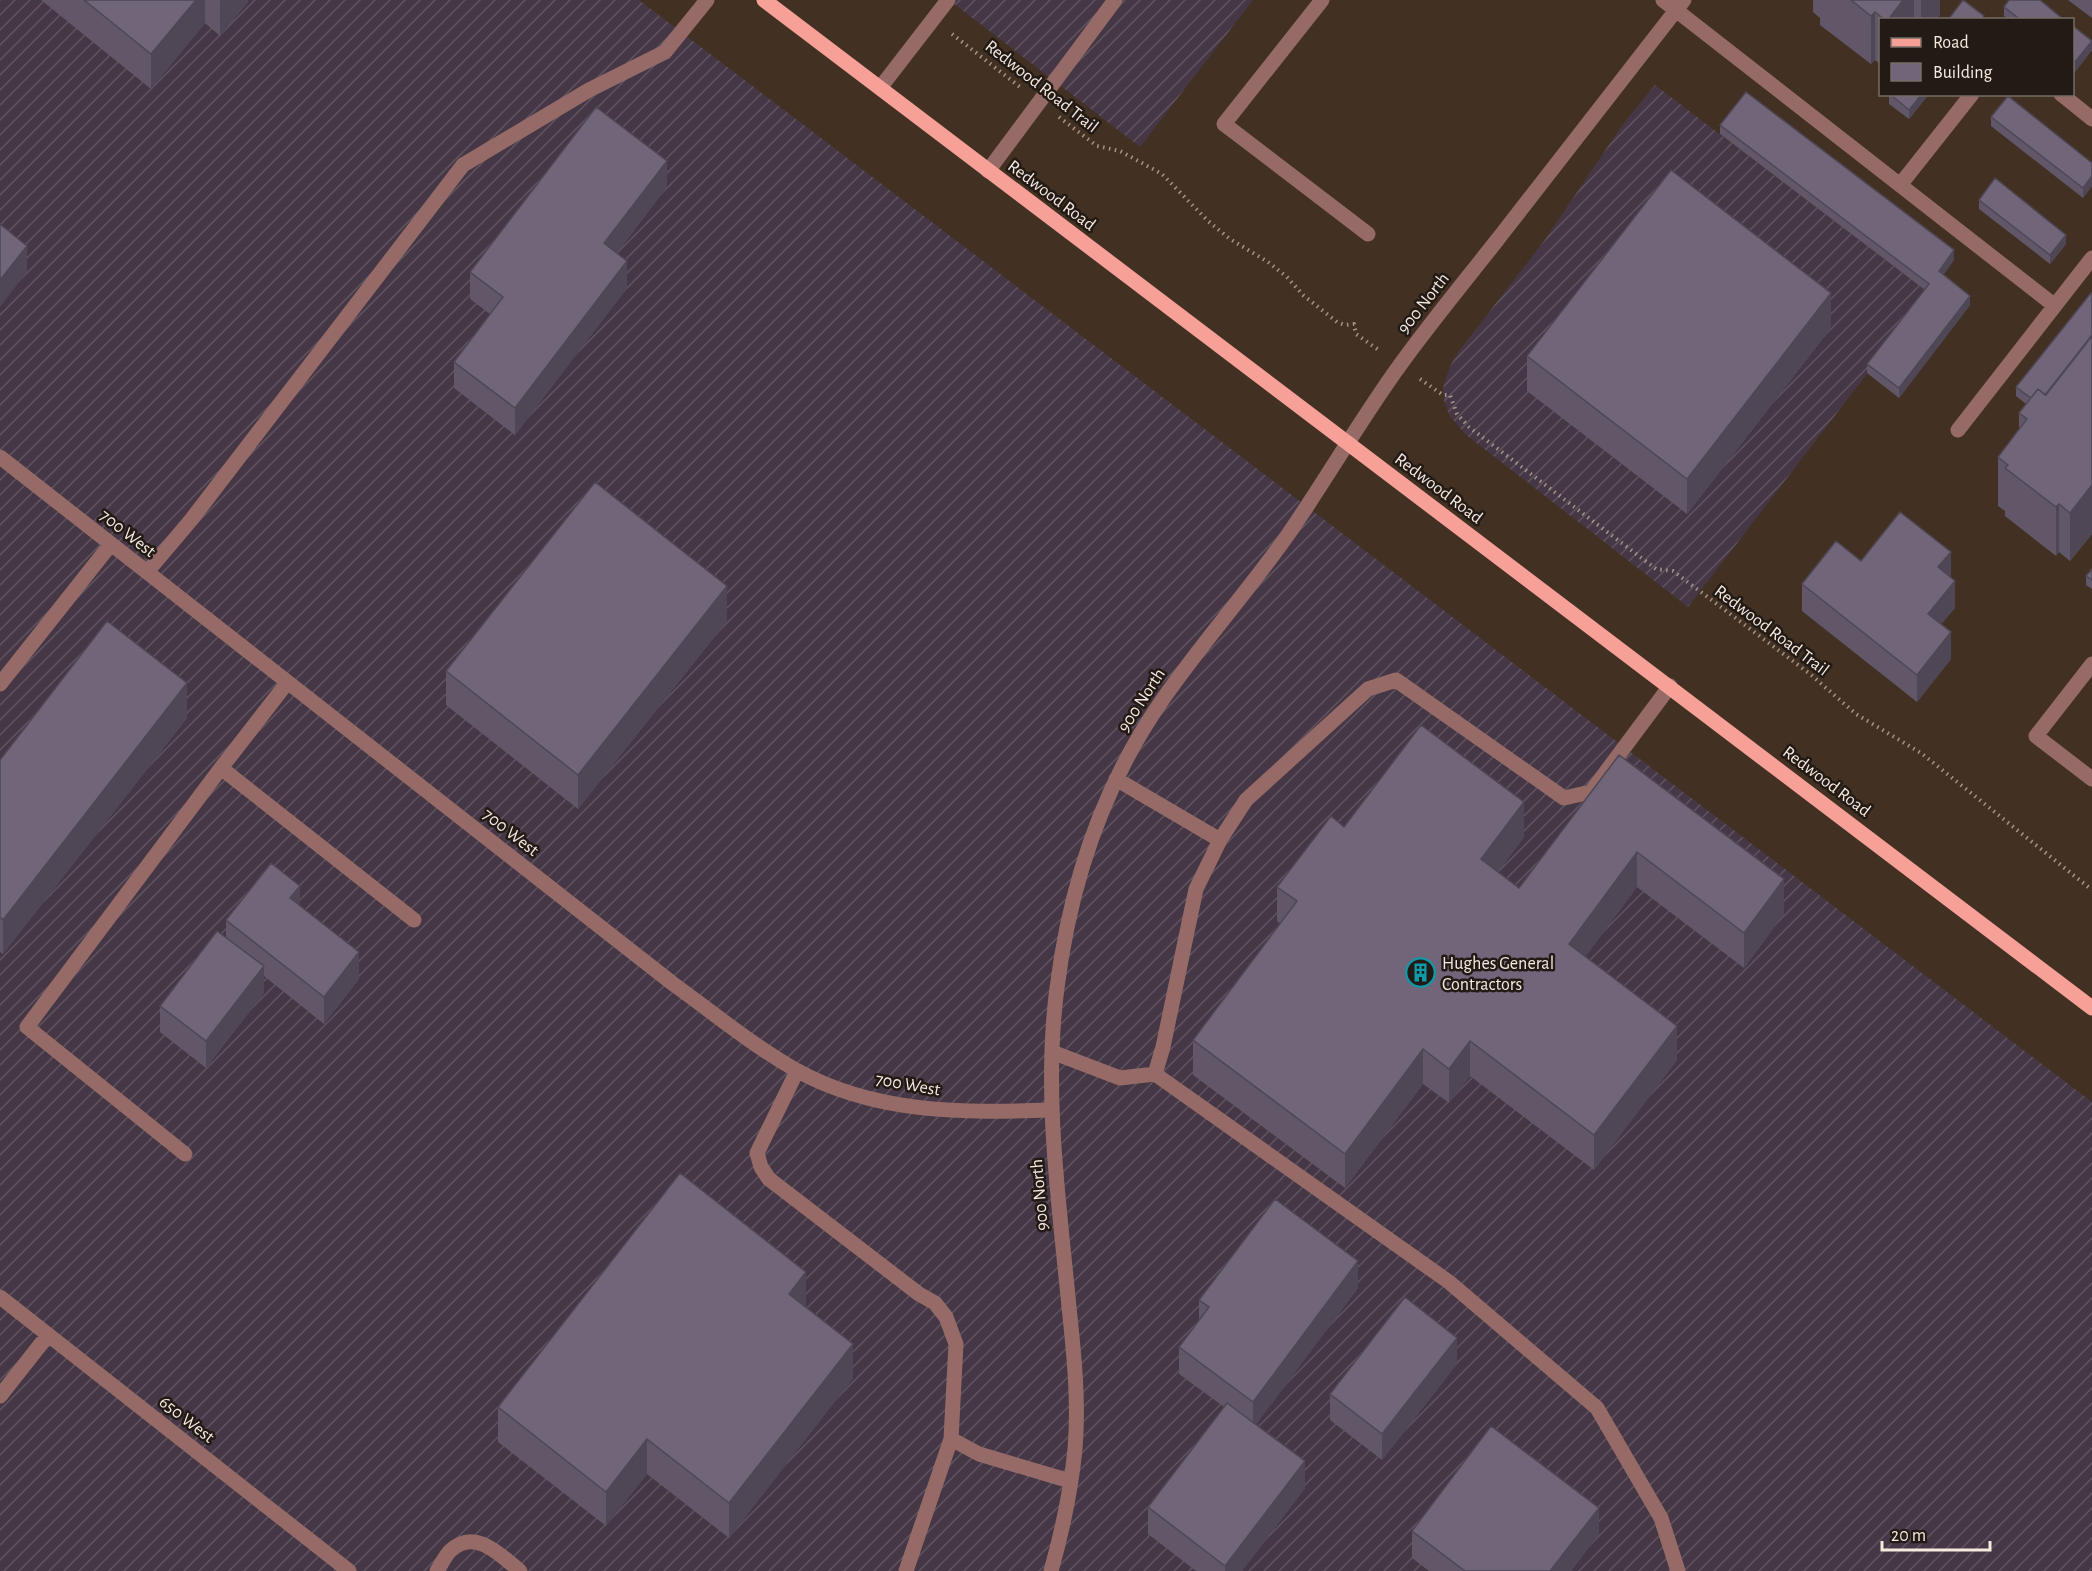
<svg xmlns="http://www.w3.org/2000/svg" width="2092" height="1571" viewBox="0 0 2092 1571" font-family="'Alegreya Sans',sans-serif">
  <style>
    .industrial { fill: url(#industrial-furrows) }
    .lines { fill: none; stroke-linecap: round; stroke-linejoin: round }
    .path { stroke: #a39589; stroke-width: 4; stroke-dasharray: 1.5 4.5; stroke-linecap: butt }
    .minor { stroke: #966b67; stroke-width: 15 }
    .major { stroke: #f6a098; stroke-width: 15 }
    .wall { fill: #615769 }
    .shaded-wall { fill: #4f4755 }
    .building { fill: #71657a; stroke: #4f4755; stroke-width: 1.5 }
    .labels { text-anchor: middle; stroke-width: 5; stroke-linejoin: round; paint-order: stroke }
    .street-label { font-size: 18px; fill: #f5e9e0; stroke: #221a14 }
    .poi-label { font-size: 18px; fill: #f5e9e0; stroke: #221a14; text-anchor: start }
  </style>
  <defs>
    <pattern id="industrial-furrows" width="10" height="10" patternUnits="userSpaceOnUse" patternTransform="scale(1.5)"><rect width="10" height="10" fill="#453745"/><path d="M-1 1l2-2M0 10L10 0M9 11l2-2" fill="none" stroke="#605460"/></pattern>
  </defs>
  <rect width="100%" height="100%" fill="#423122"/>
  <!-- industrial -->
  <path class="industrial" d="M0,0H639L2092,1102V1571H0Z
    M949,0H1253L1140,147Z
    M1655,85L1929,293L1688,607L1465,434L1450,416L1444,401L1443,388L1450,366L1459,351L1544,241L1623,124Z"/>
  <g class="lines">
    <!-- path -->
    <path class="path" d="M952,34L1020,87
      M1059,117L1097,146L1120,151L1162,174L1208,221L1230,239L1268,262L1287,277L1303,295L1337,322L1345,325L1354,324L1356,334L1380,351
      M1420,379L1443,395H1450L1457,414L1469,427L1656,569L1673,571L1810,674L1856,714L1921,753L2092,890"/>
    <!-- minor -->
    <path class="minor" d="M1322,0L1224,124L1368,234
      M1663,0L2055,306
      M880,88L948,0
      M2061,94L2092,119
      M988,171L1115,0
      M1900,185L1972,94
      M1958,430L2092,258
      M0,457L672,983C712,1012 752,1045 796,1070C875,1114 964,1113 1051,1110
      M147,572L191,520L463,165L589,90L665,52L707,0
      M2092,664L2036,736L2092,779
      M287,683L221,768L414,920
      M0,684L111,544
      M1220,840L1246,800L1368,689L1396,680L1564,798L1591,792L1670,686
      M1052,1052L1120,1078L1155,1074L1163,1047L1196,889L1220,840L1116,779
      M797,1071L757,1153L761,1167L769,1179L919,1294L935,1303L946,1317L956,1344L951,1439L979,1454L1070,1481
      M1155,1074L1449,1282L1597,1408L1661,1518L1678,1571
      M185,1154L27,1027L221,768
      M0,1297L349,1571
      M0,1396L48,1335
      M437,1571C441,1565 445,1556 450,1551C475,1527 500,1555 520,1571
      M906,1571L951,1439
      M1051,1571C1062,1532 1071,1490 1075,1449C1079,1402 1074,1354 1069,1307C1059,1201 1043,1094 1057,988C1070,884 1103,785 1163,699C1202,643 1248,591 1287,536C1326,480 1360,420 1400,365C1431,322 1465,281 1498,239C1560,159 1622,79 1684,0"/>
    <!-- major -->
    <path class="major" d="M764,0L2092,1008"/>
  </g>
  <!-- wall -->
  <path class="wall" d="M41,0H248V2L220,36L205,23L151,89Z
    M1813,0H1940V15L1937,20H1881V65L1875,60L1871,64L1820,25V18L1813,12Z
    M2068,0H2092V18Z
    M2004,7L2064,20H2009L2004,16Z
    M2073,26L2092,41V50L2075,72L2073,69Z
    M1889,94H1929L1909,119L1889,104Z
    M1991,117L2092,163V186L2083,198L1991,126Z
    M1720,125L1954,260L1943,275L1970,305L1899,398L1867,373V364L1925,290L1720,134Z
    M667,187L617,253L627,288L515,435L454,388V362L490,314L470,299V272Z
    M1979,200L2066,244L2050,264L1979,209Z
    M2092,293V534L2070,561L2059,552L2056,556L2005,516V511L1998,506V457L2019,429V413L2026,404L2016,396V387Z
    M1831,328L1687,514L1527,391V356Z
    M1861,561L1951,578L1955,608L1941,624L1951,659L1917,702L1802,611V584Z
    M2092,569V589L2086,585V576Z
    M727,621L578,809L446,705V671Z
    M187,718L3,954L0,952V760Z
    M1619,755L1784,914L1744,968L1637,887L1585,957L1677,1060L1594,1170L1470,1076L1449,1103L1423,1084L1345,1188L1193,1075V1040L1281,924L1277,921V887L1344,827L1524,837L1498,872L1519,888Z
    M300,906L359,979L324,1024L264,976V993L206,1068L160,1032V1006L226,937V920Z
    M1358,1288L1256,1424L1305,1488L1242,1571H1196L1148,1534V1507L1224,1407L1179,1374V1347L1199,1320V1300Z
    M806,1307L853,1378L729,1538L647,1474L606,1526L498,1442V1407Z
    M1457,1364L1382,1460L1330,1420V1394Z
    M1412,1531L1599,1534L1571,1571H1429L1412,1558Z"/>
  <!-- shaded-wall -->
  <path class="shaded-wall" d="M196,0H205V23L151,89V54Z
    M221,0H248V2L220,36V1Z
    M1903,0H1914V20H1888Z
    M1921,0H1940V15L1937,20H1921Z
    M1875,12V60L1871,64V16Z
    M2092,41V50L2075,72V62Z
    M1922,94H1929L1909,119V110Z
    M667,161V187L604,270V243Z
    M2092,176V186L2083,198V188Z
    M2066,235V244L2050,264V255Z
    M27,246V272L0,307V280Z
    M1954,250V260L1939,281V271Z
    M627,261V288L515,435V408Z
    M1831,293V328L1687,514V479Z
    M1970,296V305L1899,398V388Z
    M2092,485V534L2070,561V513Z
    M2059,504V552L2056,556V507Z
    M1951,552V579L1938,567Z
    M1955,581V608L1928,640V614Z
    M727,586V621L578,809V775Z
    M1951,632V659L1917,702V675Z
    M187,683V718L3,954V920Z
    M1524,802V837L1481,894V859Z
    M1637,852V887L1569,979V944Z
    M1784,879V914L1744,968V933Z
    M300,886V912L290,898Z
    M359,952V979L324,1024V997Z
    M264,966V993L206,1068V1041Z
    M1677,1026V1060L1594,1170V1135Z
    M1470,1041V1076L1449,1103V1069Z
    M1423,1049V1084L1345,1188V1154Z
    M1358,1261V1288L1253,1429V1402Z
    M806,1272V1307L789,1294Z
    M1457,1338V1364L1382,1460V1434Z
    M853,1344V1378L729,1538V1503Z
    M647,1439V1474L606,1526V1492Z
    M1305,1461V1488L1242,1571H1225V1566Z
    M1599,1508V1534L1571,1571H1550Z"/>
  <!-- building -->
  <path class="building" d="M84,0H196L151,54Z
    M1851,0H1903L1888,20H1885L1875,12L1871,16Z
    M1963,0L1984,16L1981,20H1948Z
    M2009,0H2040L2064,20H2021L2004,7Z
    M2073,26L2092,41L2075,62L2073,60Z
    M1746,92L1954,250L1939,271L1970,296L1899,388L1867,364L1929,284L1720,125Z
    M1890,94H1922L1909,110Z
    M2008,96L2092,163V176L2083,188L1991,117Z
    M596,107L667,161L604,243L627,261L515,408L454,362L503,297L470,272Z
    M1671,170L1831,293L1687,479L1527,356Z
    M1995,178L2066,235L2050,255L1979,200Z
    M0,224L27,246L0,280Z
    M2091,293H2092V335L2045,395L2038,389L2031,398L2016,387Z
    M2092,336V485L2070,513L2059,504L2056,507L2005,468L2008,465L1998,457L2027,419L2019,413L2038,389L2046,395Z
    M595,482L727,586L578,775L446,671Z
    M1900,512L1951,552L1938,567L1955,581L1928,614L1951,632L1917,675L1802,584L1836,541L1861,561Z
    M2092,569V580L2086,576Z
    M107,621L187,683L3,920L0,917V760Z
    M1421,725L1524,802L1481,859L1519,888L1619,755L1784,879L1744,933L1637,852L1569,944L1677,1026L1594,1135L1470,1041L1449,1069L1423,1049L1345,1154L1193,1040L1297,901L1277,887L1331,816L1344,827Z
    M271,863L300,886L290,898L359,952L324,997L226,920Z
    M217,931L264,966L206,1041L160,1006Z
    M680,1173L806,1272L789,1294L853,1344L729,1503L647,1439L606,1492L498,1407Z
    M1275,1199L1358,1261L1253,1402L1179,1347L1209,1307L1199,1300Z
    M1405,1297L1457,1338L1382,1434L1330,1394Z
    M1227,1403L1305,1461L1225,1566L1148,1507Z
    M1491,1426L1599,1508L1550,1571H1465L1412,1531Z"/>
  <!-- icons -->
  <defs>
    <symbol id="building-ring" viewBox="-11 -11 22 22"><circle r="9.5" fill="#221a14" stroke="#0f9aa8" stroke-width="1.5"/><path d="M-4-6H4V6H1V3H-1V6H-4ZM-2.5-4.3h1.7v1.8h-1.7ZM.8-4.3h1.7v1.8H.8ZM-2.5-1h1.7V.8h-1.7ZM.8-1h1.7V.8H.8Z" fill="#0f9aa8"/></symbol>
  </defs>
  <g fill-rule="evenodd">
    <use href="#building-ring" x="1404" y="956" width="33" height="33"/>
  </g>
  <g class="labels">
    <!-- street labels -->
    <g class="street-label">
      <text transform="translate(1042 86) rotate(38)" y="6">Redwood Road Trail</text>
      <text transform="translate(1052 195) rotate(37)" y="6">Redwood Road</text>
      <text transform="translate(1423 303) rotate(-52)" y="6">900 North</text>
      <text transform="translate(1439 488) rotate(37)" y="6">Redwood Road</text>
      <text transform="translate(128 533) rotate(38)" y="6">700 West</text>
      <text transform="translate(1772 630) rotate(37)" y="6">Redwood Road Trail</text>
      <text transform="translate(1141 700) rotate(-57)" y="6">900 North</text>
      <text transform="translate(1827 781) rotate(37)" y="6">Redwood Road</text>
      <text transform="translate(511 832) rotate(38)" y="6">700 West</text>
      <text transform="translate(908 1084) rotate(10)" y="6">700 West</text>
      <text transform="translate(1039 1195) rotate(-95)" y="6">900 North</text>
      <text transform="translate(187 1419) rotate(38)" y="6">650 West</text>
    </g>
    <!-- poi labels -->
    <g class="poi-label">
      <text x="1442" y="969">Hughes General<tspan x="1442" dy="21">Contractors</tspan></text>
    </g>
  </g>
  <!-- legend -->
  <rect x="1879" y="18" width="195" height="78" fill="#221a14" stroke="#766d66" stroke-width="1.5"/>
  <rect x="1891" y="38" width="30" height="9" fill="#f6a098" stroke="#766d66" stroke-width="1.5"/>
  <text x="1933" y="48" font-size="18" fill="#f5e9e0">Road</text>
  <rect x="1891" y="63" width="30" height="18" fill="#71657a" stroke="#766d66" stroke-width="1.5"/>
  <text x="1933" y="78" font-size="18" fill="#f5e9e0">Building</text>
  <!-- scale -->
  <path d="M1882 1541v9h108v-9" fill="none" stroke="#f5e9e0" stroke-width="3"/>
  <text x="1891" y="1541" font-size="18" fill="#f5e9e0" stroke="#221a14" stroke-width="4.5" paint-order="stroke">20 m</text>
</svg>
